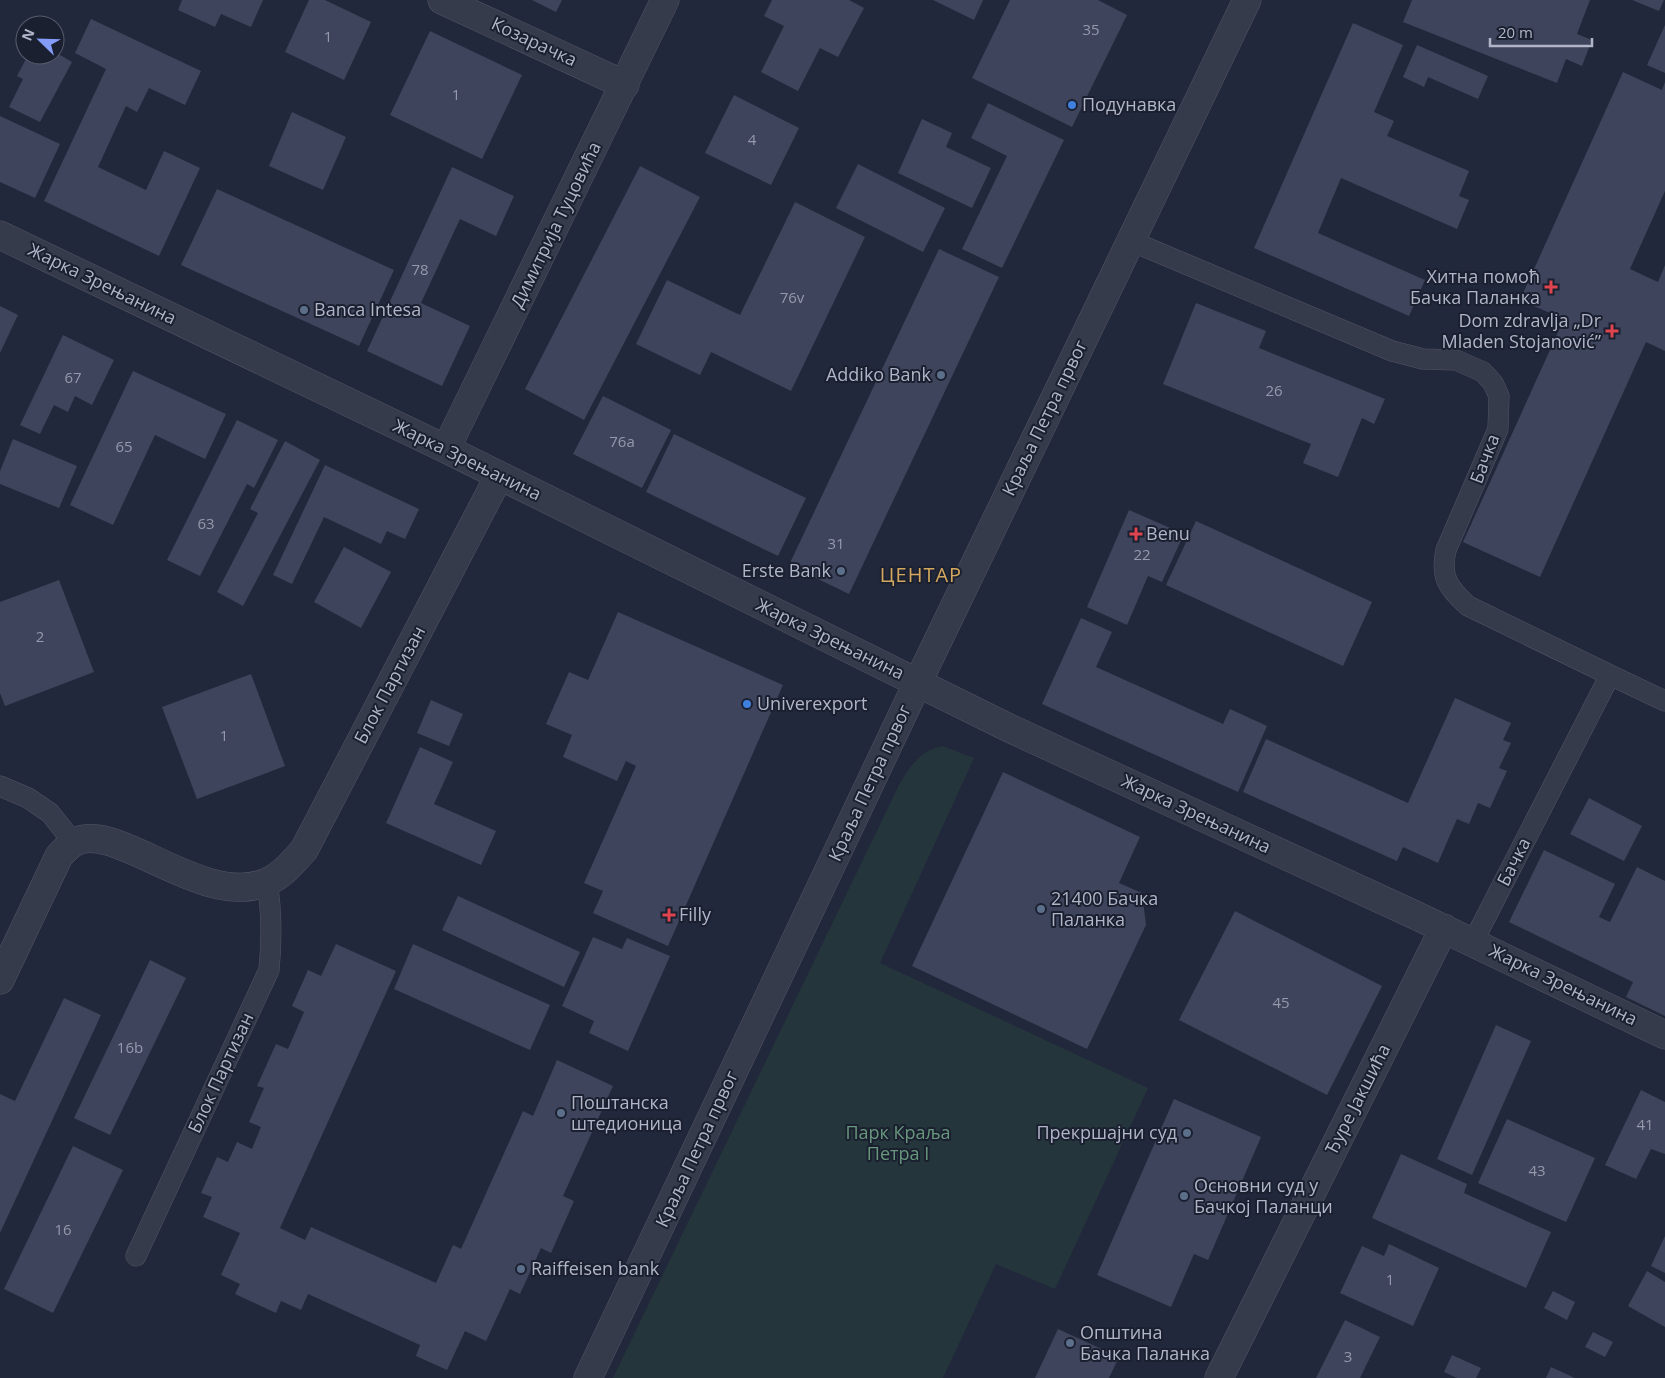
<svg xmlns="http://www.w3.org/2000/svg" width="1665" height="1378" viewBox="0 0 1665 1378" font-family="'Open Sans',sans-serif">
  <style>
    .green { fill: #24353c }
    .building { fill: #3e445b }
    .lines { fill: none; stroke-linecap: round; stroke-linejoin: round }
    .service-casing { stroke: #515566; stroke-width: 21 }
    .pedestrian-casing { stroke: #515566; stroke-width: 29 }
    .minor-casing { stroke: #515566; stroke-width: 29 }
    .service { stroke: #363b4b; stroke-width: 20 }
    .pedestrian { stroke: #363b4b; stroke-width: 28 }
    .minor { stroke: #363b4b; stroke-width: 28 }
    .shop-dot { fill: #3f7fe0; stroke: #1b2030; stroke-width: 2 }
    .health-dot { fill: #e0444e; stroke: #1b2030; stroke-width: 2 }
    .service-dot { fill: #5c6f8a; stroke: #1b2030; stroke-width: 2 }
    .labels { text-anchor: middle; stroke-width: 4; stroke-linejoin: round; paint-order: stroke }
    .number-label { font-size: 15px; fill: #9499ac }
    .street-label { font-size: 18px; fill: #b1b5c7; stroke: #1b2030 }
    .poi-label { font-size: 18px; fill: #b1b5c7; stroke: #1b2030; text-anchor: start }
    .park-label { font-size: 18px; fill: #68987c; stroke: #1b2030 }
    .quarter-label { font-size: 20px; letter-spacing: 1px; fill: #d4a75e; stroke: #1b2030 }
  </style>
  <rect width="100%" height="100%" fill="#22283b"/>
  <!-- green -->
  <path class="green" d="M942,746L974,758L880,963L1148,1088L1055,1289L996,1264L943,1378H613L899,785C910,766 920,751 942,746Z"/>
  <!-- building -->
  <path class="building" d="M182,0H263L251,27L221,14L215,27L178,10Z
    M309,0H325L371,22L344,80L285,52Z
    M532,0H562L556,12Z
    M772,0H849L864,8L838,57L820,48L798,91L761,72L784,26L764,16Z
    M933,0H983L974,20Z
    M1010,0H1098L1127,15L1072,127L972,78Z
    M1412,0H1590L1577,34L1592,40L1582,66L1566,59L1557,83L1403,22Z
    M1632,0H1664L1659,11Z
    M91,19L201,71L185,105L149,88L137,112L126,106L98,167L146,190L164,151L200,168L159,256L44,201L106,69L75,53Z
    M1353,23L1403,45L1374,112L1394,121L1387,136L1469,171L1459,196L1469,200L1457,229L1341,178L1318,233L1425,280L1409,316L1254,248Z
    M1665,25V73L1647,65Z
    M430,31L522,75L482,159L390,115Z
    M25,41V55H55V52L72,62L40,122L9,107L23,79L17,76L27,57L19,53Z
    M1417,45L1488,76L1478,99L1428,77L1424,87L1403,77Z
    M1623,72L1662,90L1665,82V191L1630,269L1658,282L1665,265V351L1646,342L1540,577L1463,542L1564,319L1520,300Z
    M734,95L799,128L771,185L705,153Z
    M988,103L1064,140L1002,268L962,249L1007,156L971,138Z
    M292,112L346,137L323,190L269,166Z
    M0,116L60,144L35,198L0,182Z
    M922,119L952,133L946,147L991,168L972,208L898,173Z
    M858,164L945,208L923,252L836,208Z
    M640,166L700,197L584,420L525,389Z
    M452,167L514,196L496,236L460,219L421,303L470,326L442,386L367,351Z
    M217,189L394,270L359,346L181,265Z
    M795,202L865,237L791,391L711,352L700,375L636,344L667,280L740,315Z
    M939,249L999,277L849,594L789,565Z
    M1196,303L1266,331L1259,348L1385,399L1374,424L1362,418L1338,477L1303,463L1311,444L1163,384Z
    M0,306L18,315L0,353Z
    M63,335L114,360L92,405L75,396L68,412L54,405L40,434L20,425Z
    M133,371L226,414L205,459L155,435L113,525L70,505Z
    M603,396L671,430L642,488L573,454Z
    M237,420L278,440L254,488L247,484L200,576L167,560Z
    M674,434L806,498L778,556L646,492Z
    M13,439L77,466L59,508L0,484V471Z
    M285,441L320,460L243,606L217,592L258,513L250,509Z
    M325,465L419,509L405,539L387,531L381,544L324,517L292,584L273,575Z
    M1129,510L1184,534L1162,582L1148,576L1127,625L1087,607Z
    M1196,521L1372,602L1343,666L1166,585Z
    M344,547L391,572L361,628L314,602Z
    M59,580L94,672L5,706L0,693V602Z
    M618,612L783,685L668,946L593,913L603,891L584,883L636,766L626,761L617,781L563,757L572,735L546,724L569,672L588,680Z
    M1081,618L1112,632L1096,667L1223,724L1230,709L1267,726L1238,792L1042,704Z
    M251,674L285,766L197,799L162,707Z
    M1455,698L1511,723L1503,740L1511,743L1499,768L1507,771L1490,808L1478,803L1469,824L1457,819L1438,863L1403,847L1397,861L1243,792L1266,739L1408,803Z
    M431,700L463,714L449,746L417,733Z
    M420,747L453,762L434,804L496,831L481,865L386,823Z
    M1003,772L1140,837L1119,883L1142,893L1146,925L1087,1049L912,966Z
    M1589,798L1642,826L1624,861L1570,834Z
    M1544,850L1615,884L1599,917L1610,922L1637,867L1665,881V1016L1626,997L1633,982L1509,922Z
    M458,896L580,952L564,987L442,930Z
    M1235,911L1382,986L1327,1095L1179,1020Z
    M593,937L622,949L627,938L670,956L628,1051L589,1033L594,1021L562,1006Z
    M336,944L396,971L280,1228L305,1240L311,1227L436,1283L453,1245L461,1249L523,1111L533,1116L557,1060L613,1086L563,1196L574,1201L551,1253L541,1248L520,1294L510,1289L486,1341L465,1331L447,1370L416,1356L420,1345L308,1294L301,1310L281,1301L276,1313L235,1294L240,1284L221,1275L240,1233L203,1217L212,1197L201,1193L217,1157L228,1162L237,1142L252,1149L261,1127L249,1122L264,1088L257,1086L276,1044L288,1049L304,1012L292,1006L308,970L321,976Z
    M413,944L550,1005L530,1050L394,989Z
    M150,960L186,978L110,1135L74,1118Z
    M64,998L101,1015L0,1233V1094L15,1101Z
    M1496,1025L1531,1041L1472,1175L1437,1159Z
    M1641,1090L1665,1102V1154L1651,1149L1636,1179L1605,1165Z
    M1174,1099L1261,1137L1208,1260L1194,1254L1171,1307L1097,1275Z
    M1507,1119L1595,1158L1566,1222L1478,1183Z
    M73,1146L123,1170L53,1313L4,1289Z
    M1401,1154L1467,1184L1464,1193L1551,1232L1526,1288L1372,1218Z
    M1665,1236V1273L1651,1266Z
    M1389,1244L1439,1268L1413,1326L1340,1293L1362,1246L1384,1256Z
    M1647,1271L1665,1282V1327L1628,1306Z
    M1553,1291L1575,1302L1567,1320L1544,1308Z
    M1345,1320L1380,1337L1360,1378H1316Z
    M1058,1329L1119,1357L1109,1378H1035Z
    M1593,1332L1613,1342L1605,1357L1585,1347Z
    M1452,1355L1481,1368L1476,1378H1457L1444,1372Z
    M1551,1367L1575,1378H1546Z"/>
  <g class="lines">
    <defs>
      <path id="service" d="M1131,241L1392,351L1423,359L1456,360L1483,372L1493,383L1499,396L1498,429L1446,550C1440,577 1448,588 1468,606L1610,675
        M0,786L28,798L50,813L73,842
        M1473,942L1610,675L1665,701
        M136,1256L269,970C272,939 272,912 267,882"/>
      <path id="pedestrian" d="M588,1378L918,682"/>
      <path id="minor" d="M442,0L625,85
        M0,235L446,449L1009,728L1415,915L1665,1035
        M446,449L665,0
        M918,682L1247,0
        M0,980L59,856C63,852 68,846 73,843C113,817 203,910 267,882C283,875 293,862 304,850L499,476
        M1219,1378L1444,928"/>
    </defs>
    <!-- service casing -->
    <use href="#service" class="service-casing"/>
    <!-- pedestrian casing -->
    <use href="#pedestrian" class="pedestrian-casing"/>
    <!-- minor casing -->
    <use href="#minor" class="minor-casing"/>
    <!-- service -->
    <use href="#service" class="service"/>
    <!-- pedestrian -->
    <use href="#pedestrian" class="pedestrian"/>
    <!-- minor -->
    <use href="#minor" class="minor"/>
  </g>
  <!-- markers -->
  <g class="shop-dot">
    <circle cx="1072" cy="105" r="5"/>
    <circle cx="747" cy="704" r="5"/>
  </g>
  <g class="health-dot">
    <path d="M1548.5 279.5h5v5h5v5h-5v5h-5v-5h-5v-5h5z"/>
    <path d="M1609.5 323.5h5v5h5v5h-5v5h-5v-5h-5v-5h5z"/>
    <path d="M1133.5 526.5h5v5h5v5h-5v5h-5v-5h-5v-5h5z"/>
    <path d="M666.5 907.5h5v5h5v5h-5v5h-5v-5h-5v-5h5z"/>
  </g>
  <g class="service-dot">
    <circle cx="304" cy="310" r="5"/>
    <circle cx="941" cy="375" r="5"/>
    <circle cx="841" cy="571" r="5"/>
    <circle cx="1041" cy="909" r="5"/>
    <circle cx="561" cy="1113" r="5"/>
    <circle cx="1187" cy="1133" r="5"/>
    <circle cx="1184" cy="1196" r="5"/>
    <circle cx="521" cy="1269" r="5"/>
    <circle cx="1070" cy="1343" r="5"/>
  </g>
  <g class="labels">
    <!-- number labels -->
    <g class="number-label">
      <text x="1091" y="35">35</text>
      <text x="328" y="42">1</text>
      <text x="456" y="100">1</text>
      <text x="752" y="145">4</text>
      <text x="420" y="275">78</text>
      <text x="792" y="303">76v</text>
      <text x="73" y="383">67</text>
      <text x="1274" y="396">26</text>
      <text x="622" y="447">76a</text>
      <text x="124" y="452">65</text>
      <text x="206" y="529">63</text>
      <text x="836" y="549">31</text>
      <text x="1142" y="560">22</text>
      <text x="40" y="642">2</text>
      <text x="224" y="741">1</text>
      <text x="1281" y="1008">45</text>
      <text x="130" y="1053">16b</text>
      <text x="1645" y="1130">41</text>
      <text x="1537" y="1176">43</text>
      <text x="63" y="1235">16</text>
      <text x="1390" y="1285">1</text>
      <text x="1348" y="1362">3</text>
    </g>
    <!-- street labels -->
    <g class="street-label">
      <text transform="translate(534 42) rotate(25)" y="6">Козарачка</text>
      <text transform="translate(556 225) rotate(-64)" y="6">Димитрија Туцовића</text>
      <text transform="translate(102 284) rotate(26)" y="6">Жарка Зрењанина</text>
      <text transform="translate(1045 418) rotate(-64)" y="6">Краља Петра првог</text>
      <text transform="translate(1485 459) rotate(-69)" y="6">Бачка</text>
      <text transform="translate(467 460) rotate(26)" y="6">Жарка Зрењанина</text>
      <text transform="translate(830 639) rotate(26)" y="6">Жарка Зрењанина</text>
      <text transform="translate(390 685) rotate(-62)" y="6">Блок Партизан</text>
      <text transform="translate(870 783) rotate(-65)" y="6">Краља Петра првог</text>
      <text transform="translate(1196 814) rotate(25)" y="6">Жарка Зрењанина</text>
      <text transform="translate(1514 862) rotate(-63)" y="6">Бачка</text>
      <text transform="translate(1563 985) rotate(26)" y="6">Жарка Зрењанина</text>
      <text transform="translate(221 1073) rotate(-65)" y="6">Блок Партизан</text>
      <text transform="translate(1358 1099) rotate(-63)" y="6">Ђуре Јакшића</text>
      <text transform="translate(697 1149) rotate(-65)" y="6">Краља Петра првог</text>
    </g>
    <!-- poi labels -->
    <g class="poi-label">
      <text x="1082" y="111">Подунавка</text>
      <text x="1540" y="283" text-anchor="end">Хитна помоћ<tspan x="1540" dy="21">Бачка Паланка</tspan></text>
      <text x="314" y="316">Banca Intesa</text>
      <text x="1601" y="327" text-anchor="end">Dom zdravlja „Dr<tspan x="1601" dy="21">Mladen Stojanović”</tspan></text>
      <text x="931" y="381" text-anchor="end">Addiko Bank</text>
      <text x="1146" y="540">Benu</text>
      <text x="831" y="577" text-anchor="end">Erste Bank</text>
      <text x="757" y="710">Univerexport</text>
      <text x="1051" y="905">21400 Бачка<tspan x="1051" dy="21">Паланка</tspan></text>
      <text x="679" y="921">Filly</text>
      <text x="571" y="1109">Поштанска<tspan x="571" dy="21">штедионица</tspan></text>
      <text x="1177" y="1139" text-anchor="end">Прекршајни суд</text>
      <text x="1194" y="1192">Основни суд у<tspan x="1194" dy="21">Бачкој Паланци</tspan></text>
      <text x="531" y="1275">Raiffeisen bank</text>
      <text x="1080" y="1339">Општина<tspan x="1080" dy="21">Бачка Паланка</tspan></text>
    </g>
    <!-- park labels -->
    <g class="park-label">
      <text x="898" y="1139">Парк Краља<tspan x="898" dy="21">Петра I</tspan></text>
    </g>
    <!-- quarter labels -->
    <g class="quarter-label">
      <text x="921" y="582">ЦЕНТАР</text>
    </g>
  </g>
  <!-- north arrow -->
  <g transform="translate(40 40) rotate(293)"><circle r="24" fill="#1b2030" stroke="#575c6c"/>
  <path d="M0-4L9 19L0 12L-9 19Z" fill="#849cf8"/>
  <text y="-8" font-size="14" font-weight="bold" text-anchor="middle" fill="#b1b5c7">N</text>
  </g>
  <!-- scale -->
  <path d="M1490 38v8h102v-8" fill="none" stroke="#b1b5c7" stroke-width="2.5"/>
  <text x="1498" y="38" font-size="15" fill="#b1b5c7" stroke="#1b2030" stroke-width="4" paint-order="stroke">20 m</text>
</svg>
